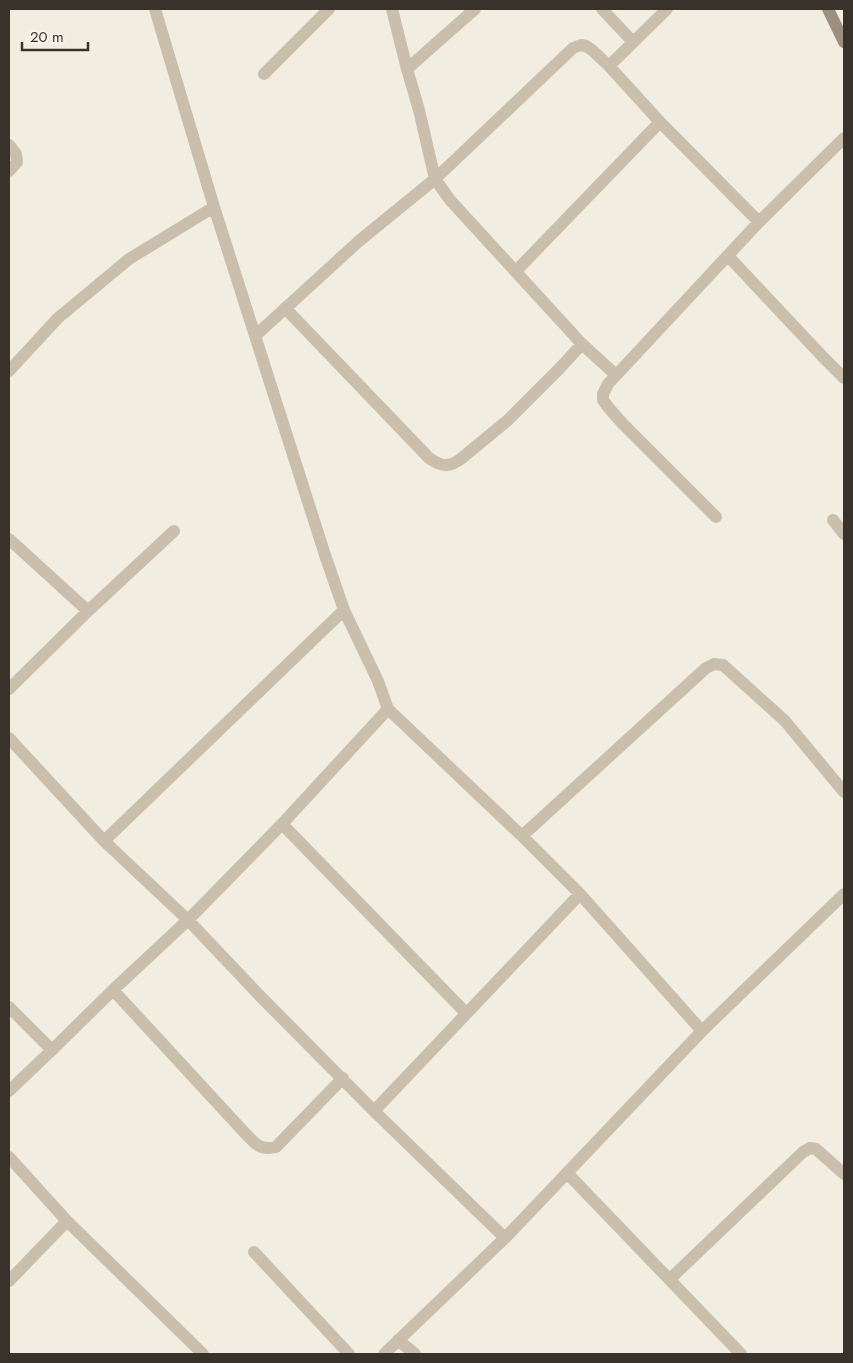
<svg xmlns="http://www.w3.org/2000/svg" width="853" height="1363" viewBox="0 0 853 1363" font-family="Jost,sans-serif">
  <style>
    .lines { fill: none; stroke-linecap: round; stroke-linejoin: round }
    .street { stroke: #cabfad; stroke-width: 12 }
    .secondary { stroke: #9d8f7e; stroke-width: 12 }
  </style>
  <rect width="100%" height="100%" fill="#f2ede1"/>
  <g class="lines">
    <!-- street -->
    <path class="street" d="M155,9L214,207L325,555L344,610L378,681L388,709L522,836L580,894L702,1031
      M392,9L407,69L419,110L435,179L450,200L582,344L616,375
      M602,9L633,42
      M609,66L667,9
      M407,69L475,9
      M264,74L329,9
      M9,145L16,154L17,162L9,171
      M728,256L823,357L844,378
      M516,271L660,122
      M285,308L429,458C442,467 449,468 462,458L508,420L559,369L582,344
      M255,336L359,241L435,179L573,48L581,45L586,46L592,50L609,66L660,122L759,222
      M9,371L58,318L129,259L214,207
      M716,517L623,424L608,407L603,400V394L608,384L759,222L844,138
      M833,520L844,534
      M9,539L88,611L9,689
      M88,611L174,531
      M9,738L104,841L188,920L259,995L374,1111L505,1238
      M282,824L466,1013
      M522,836L706,668L714,664L723,665L785,721L844,792
      M104,841L344,610
      M113,990L244,1132C255,1143 259,1151 276,1147L343,1078
      M9,1007L52,1050
      M9,1091L52,1050L113,990L188,920L282,824L388,709
      M374,1111L580,894
      M9,1157L67,1221L203,1354
      M567,1173L741,1354
      M254,1252L349,1354
      M670,1279L803,1152L810,1148L816,1149L844,1174
      M9,1281L67,1221
      M398,1340L415,1354
      M384,1354L505,1238L702,1031L844,894"/>
    <!-- secondary -->
    <path class="secondary" d="M828,9L844,42"/>
  </g>
  <!-- border -->
  <rect width="853" height="1363" fill="none" stroke="#39322b" stroke-width="20"/>
  <!-- scale -->
  <path d="M22 42v8h66v-8" fill="none" stroke="#39322b" stroke-width="2.5"/>
  <text x="30" y="42" font-size="15" fill="#39322b" stroke="#faf6ed" stroke-width="4" paint-order="stroke">20 m</text>
</svg>
